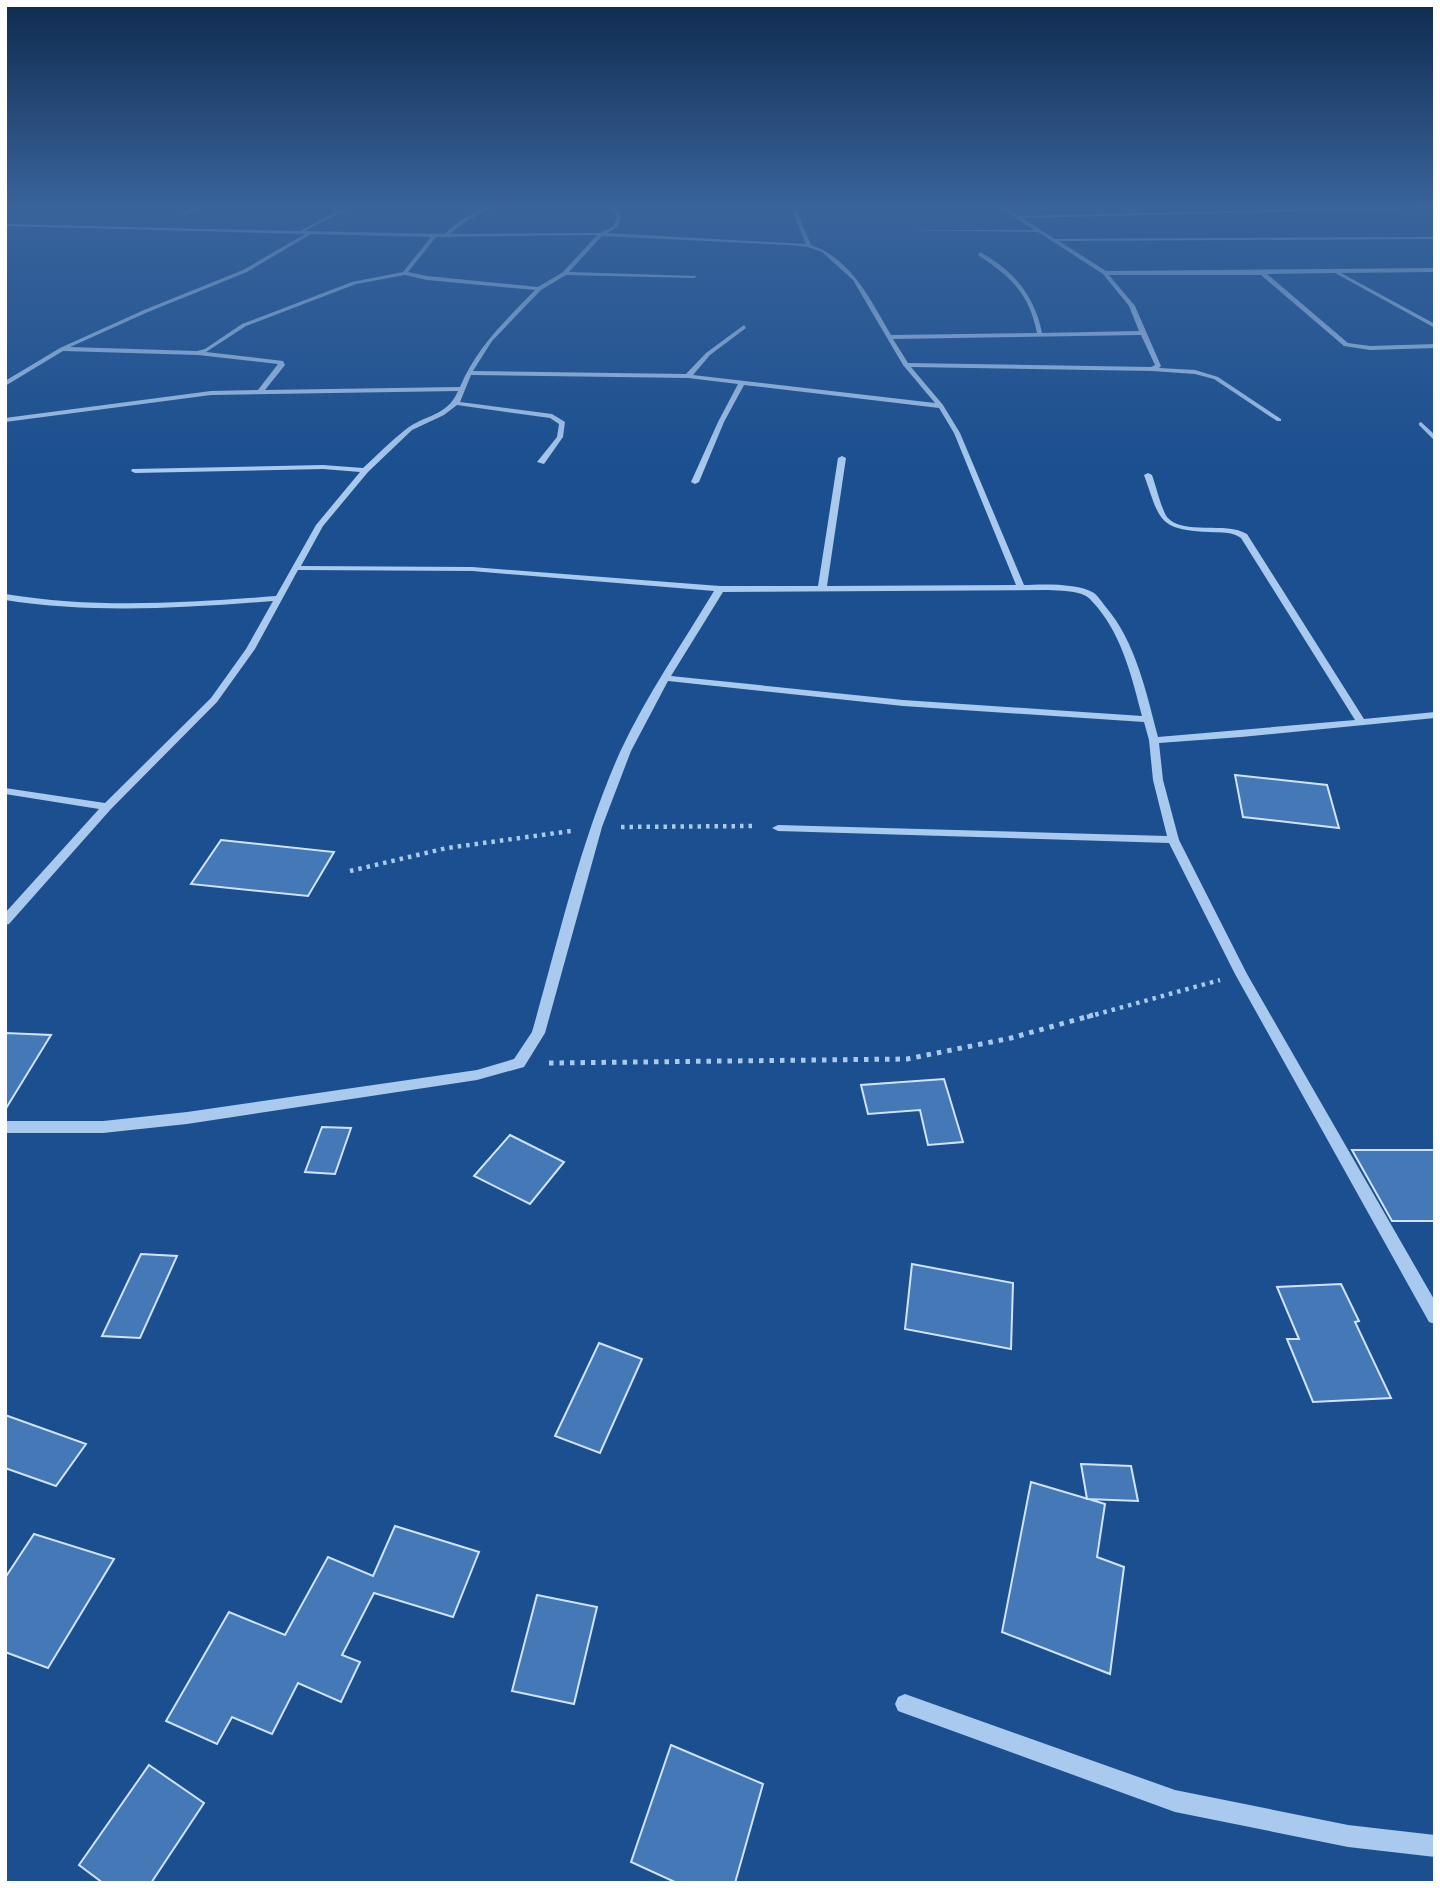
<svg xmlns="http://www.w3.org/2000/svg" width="1440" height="1888" viewBox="0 0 1440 1888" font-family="'Asap Condensed',sans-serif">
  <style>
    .building { fill: #4478b7; stroke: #cfe3fa; stroke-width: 2 }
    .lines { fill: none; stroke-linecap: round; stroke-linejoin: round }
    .path-far1 { stroke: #a9c9ee; stroke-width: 4.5; stroke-dasharray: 3.5 5; stroke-linecap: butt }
    .path { stroke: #a9c9ee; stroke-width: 5; stroke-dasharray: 4.5 6; stroke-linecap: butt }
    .minor { fill: #a9c9ee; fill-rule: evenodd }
  </style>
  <rect width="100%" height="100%" fill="#1b4f8f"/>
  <!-- building -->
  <path class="building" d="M1235,775L1327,785L1339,828L1243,817Z
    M221,840L334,852L308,896L191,884Z
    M5,1033L51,1035L5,1110Z
    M944,1079L963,1142L928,1145L920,1110L868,1114L861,1085Z
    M322,1127L351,1128L335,1174L305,1172Z
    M510,1135L564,1162L530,1204L474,1176Z
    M1352,1150H1435V1221H1392Z
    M141,1254L177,1256L140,1338L102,1336Z
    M912,1264L1013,1283L1011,1349L905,1329Z
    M1341,1284L1359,1321L1355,1322L1391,1398L1313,1402L1287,1339H1299L1277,1287Z
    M599,1343L642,1359L600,1453L555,1436Z
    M5,1415L86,1444L56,1486L5,1468Z
    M1081,1464L1131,1466L1138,1501L1087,1499Z
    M1031,1482L1105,1504L1097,1557L1124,1567L1110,1674L1002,1632Z
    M395,1526L479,1552L453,1617L374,1593L342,1655L360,1662L341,1702L298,1683L272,1734L232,1717L217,1744L166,1721L229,1612L285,1635L328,1557L373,1576Z
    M34,1534L114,1559L48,1668L5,1652V1578Z
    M537,1595L597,1607L574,1704L512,1691Z
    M671,1745L763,1784L735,1883H677L631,1862Z
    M149,1765L204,1803L151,1883H103L79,1865Z"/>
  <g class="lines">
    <!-- path-far1 -->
    <path class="path-far1" d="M621,827L756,826
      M350,871L447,848L571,831
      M1087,1017L1220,980"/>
    <!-- path -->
    <path class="path" d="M549,1063L907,1059L1011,1038L1093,1015"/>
    <!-- minor -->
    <path class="minor" d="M118,204H124L116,207L114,206Z
      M201,204H206L185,215L181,214Z
      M351,204H356L305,231L444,234L461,220L492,204H497L465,222L450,234L600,233L614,226L617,216L610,207L612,204H616L614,207L621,216L618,227L607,233L806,244L793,212V204H797V212L811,245C852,259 871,301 891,335L1037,333C1029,293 1011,277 978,255L980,252C1013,270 1035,296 1042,333L1139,331L1129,306L1103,274L1038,232L901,230H1034L995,204H1000L1018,216L1435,206V208L1022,218L1055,239L1435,237V239L1059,241L1106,271L1435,268V272L1341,273L1435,324V328L1335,273L1267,274L1348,343L1370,346L1435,344V348L1370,350L1344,346L1261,275H1109L1135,306L1161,366L1159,368L1195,370L1218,377L1281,419V421H1277L1214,379L1195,374L1152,371L911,367L943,405L960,433L1024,585C1043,584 1079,583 1094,593C1098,596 1102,602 1105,606C1136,642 1146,692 1158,737L1355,720L1241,538C1231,531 1221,533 1209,532C1157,530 1160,519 1144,475L1148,473L1152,475C1156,486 1161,508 1167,517C1183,536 1226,521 1247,534L1364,719L1435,712V718L1241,737L1159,743L1163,780L1179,840L1247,974L1435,1301V1324L1429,1322L1235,974L1169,843L778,831L772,828L778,825L1167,836L1153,780L1149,740L1144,722L903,706L668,681L631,751L602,827L545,1033L524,1067L477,1080L187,1124L103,1133H5V1121H103L187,1112L477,1070L514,1059L532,1032C559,938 580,842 620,752C646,696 682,644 714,591L472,571L298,570L255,649L217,702L111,809L9,924L5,925V913L99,809L5,794V788L105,803L211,698L246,649L273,601C183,608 95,614 5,600V594C96,609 185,603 276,596L316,525L360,472L323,469L135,473L131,471L132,469L323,465L363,468C377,455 391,441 405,430C425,414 447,417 458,391L211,395L5,422V418L211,391L258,390L278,364L198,355L63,351L5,386V381L60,348L144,310L243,270L305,234L5,226V224L300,231ZM311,234L431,237L403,272L352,282L242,324L205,349L197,351L70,347L148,312L247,272ZM597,235L563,272L538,287L427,276L408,272L436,237ZM602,236L788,245L808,247L822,252L853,280L903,365L935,403L693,375L710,355L746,328L744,325L706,353L686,374L473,371L492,341L541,290L566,275L694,278L697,276L569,272ZM405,275L427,280L535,290C505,321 477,347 460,387L265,390L285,365L283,361L206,352L246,326L356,284ZM1141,335L1155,365L1151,367L908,363L893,339ZM471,375L688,378L738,384L718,422L691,482L695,484L699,482L724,422L744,385L939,408L954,433L1016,585L827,586L846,458L842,456L838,458L818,586H720L472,567L301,566L323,526L368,472L412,430L444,415L457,405L550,418L559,424L557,437L537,462L544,464L563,437L565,422L552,414L460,402ZM1048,590C1060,591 1075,590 1086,596C1091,599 1094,604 1098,608C1123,639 1132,678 1142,716L903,700L671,676L723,592Z
      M1421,422L1435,435V441L1419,425V423Z
      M905,1694L1175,1790L1348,1825L1435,1835V1857L1348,1847L1175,1812L898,1711L895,1704L898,1697Z"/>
  </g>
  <!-- sky -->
  <linearGradient id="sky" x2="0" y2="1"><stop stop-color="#0f2b4f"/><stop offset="0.44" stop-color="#39639b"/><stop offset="1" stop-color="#39639b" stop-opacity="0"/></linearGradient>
  <rect width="1440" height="468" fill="url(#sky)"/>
  <!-- border -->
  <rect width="1440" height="1888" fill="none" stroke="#ffffff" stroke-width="14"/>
</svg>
